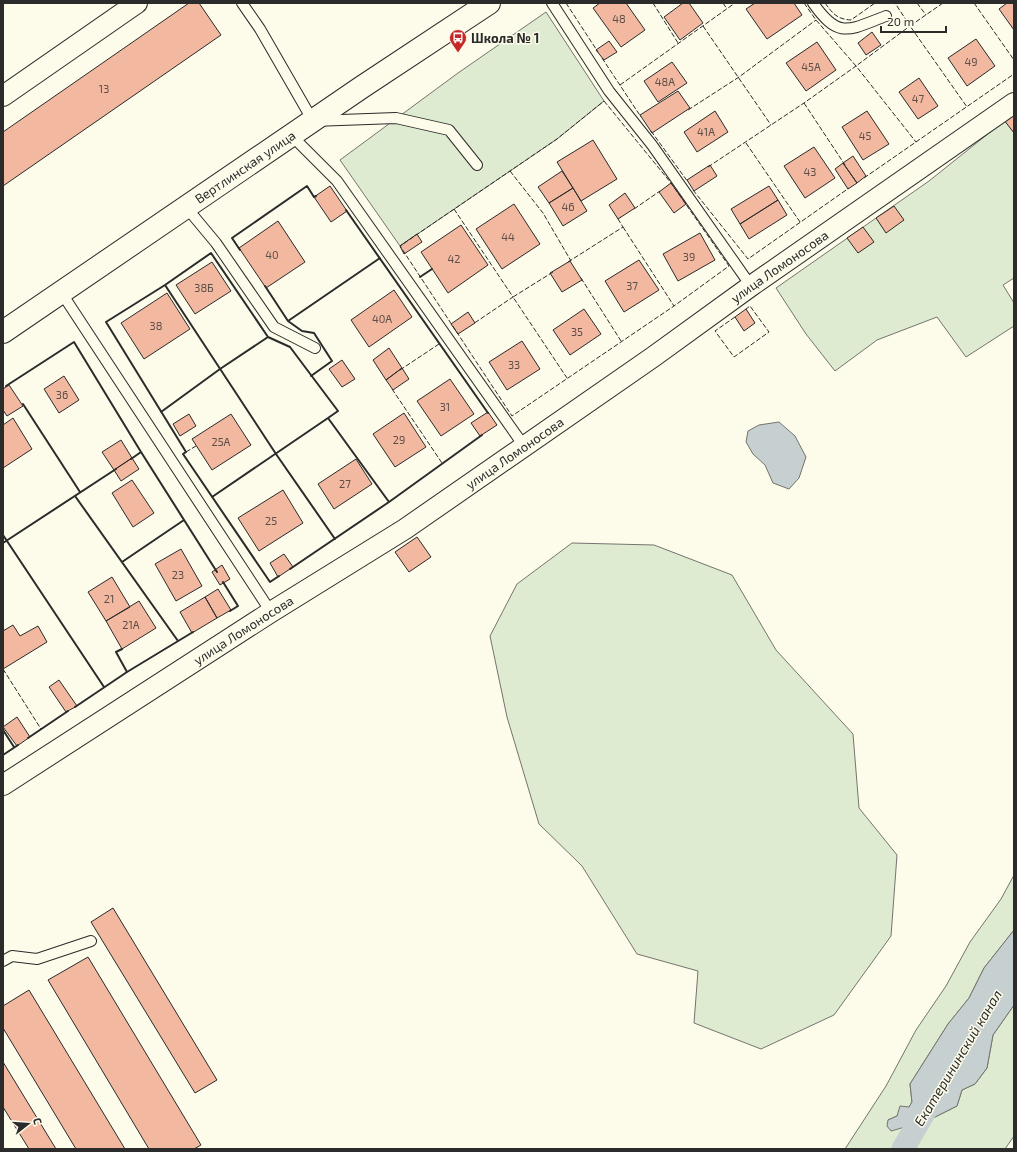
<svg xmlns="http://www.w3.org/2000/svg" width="1017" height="1152" viewBox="0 0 1017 1152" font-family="'Exo 2',sans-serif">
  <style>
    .green { fill: #deebd1; stroke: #74746e }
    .water { fill: #c7d0d0; stroke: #74746e }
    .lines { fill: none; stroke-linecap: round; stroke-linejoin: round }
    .canal { stroke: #c7d0d0; stroke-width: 23 }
    .building { fill: #f2b8a0; stroke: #2b2b2b }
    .lane-casing { stroke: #2b2b2b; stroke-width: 12 }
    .street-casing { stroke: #2b2b2b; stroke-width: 22 }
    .secondary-casing { stroke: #2b2b2b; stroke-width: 24 }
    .lane { stroke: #fdfbea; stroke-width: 10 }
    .street { stroke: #fdfbea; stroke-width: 20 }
    .secondary { stroke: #fdfbea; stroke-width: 22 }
    .fence { stroke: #2b2b2b; stroke-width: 1; stroke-dasharray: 5 2; stroke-linecap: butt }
    .wall { stroke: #2b2b2b; stroke-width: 2 }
    .labels { text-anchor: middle; stroke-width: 3; stroke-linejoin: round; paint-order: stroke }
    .number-label { font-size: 11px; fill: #5d4e48 }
    .poi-label { font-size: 13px; font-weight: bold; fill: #2b2b2b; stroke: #fdfbea; text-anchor: start }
    .street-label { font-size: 13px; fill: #2b2b2b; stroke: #fdfbea }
    .water-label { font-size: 14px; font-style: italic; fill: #2b2b2b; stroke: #fdfbea }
  </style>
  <rect width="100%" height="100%" fill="#fdfbea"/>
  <!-- green -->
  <path class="green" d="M546,12L604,101L557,139L400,246L340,160L458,73Z
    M1014,113V278L1003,285L1014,303V326L966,357L937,317L877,340L835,371L806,334L776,288L929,181Z
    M572,543L654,545L732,575L776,650L853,734L859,808L897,855L891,936L834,1015L761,1049L694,1023L698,971L637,954L582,866L539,824L507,717L490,636L517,584Z
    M1014,875V930L984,968L969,998L948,1024L910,1084L912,1102L909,1107L897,1116L888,1120L933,1118L957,1106L962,1090L975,1084L987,1068L993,1035L1014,1005V1136L1005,1149H845L886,1086L916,1030L946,986L970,942L1001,899Z"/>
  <!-- water -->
  <path class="water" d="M779,422L795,436L806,457L799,478L789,489L773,483L765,465L753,454L746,442L748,431L759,425Z
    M1014,930V1005L993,1035L987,1068L975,1084L962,1090L957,1106L933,1118L928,1127L907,1133L905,1127L891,1131L887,1126L888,1120L897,1116L900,1106L909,1107L912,1102L910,1084L948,1024L969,998L984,968Z"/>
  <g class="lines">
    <!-- canal -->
    <path class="canal" d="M903,1149L928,1106"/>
  </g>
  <!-- building -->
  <path class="building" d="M189,3H199L221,35L3,186V132Z
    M600,3H626L645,30L621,47L593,8Z
    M683,3H689L703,23L680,40L664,17Z
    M755,3H794L802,15L767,39L746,9Z
    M1007,3H1014V30L999,9Z
    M872,32L881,45L866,55L858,43Z
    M976,39L995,66L967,86L948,58Z
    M609,41L617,52L604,60L596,50Z
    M817,42L836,70L806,91L786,63Z
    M672,62L687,83L658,102L644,81Z
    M919,78L938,106L918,119L899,92Z
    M678,91L690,108L652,133L640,115Z
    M715,111L728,132L697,152L684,132Z
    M867,111L889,144L863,160L842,127Z
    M1014,113V133L1004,120Z
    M593,140L617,179L581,201L557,162Z
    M814,147L835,178L805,198L784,166Z
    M853,156L866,176L857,183L843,163Z
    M843,163L857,183L848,189L835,169Z
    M710,165L717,176L694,191L687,180Z
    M562,171L573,188L549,203L538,187Z
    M671,183L686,204L674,213L659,192Z
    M330,186L347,211L331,222L314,197Z
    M769,186L778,200L740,224L731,209Z
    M573,188L587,211L563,226L549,203Z
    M625,193L635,208L618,219L609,205Z
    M778,200L787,215L749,239L740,224Z
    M514,204L540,244L502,269L476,229Z
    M894,206L904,220L886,233L876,218Z
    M278,221L305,262L266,288L239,248Z
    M461,225L488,265L448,293L421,252Z
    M863,227L874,242L858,253L847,238Z
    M700,233L715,260L678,281L663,254Z
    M417,234L422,242L404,254L400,246Z
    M639,260L659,290L624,312L605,281Z
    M570,261L582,280L562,292L550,273Z
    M212,262L231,291L195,314L176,285Z
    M394,290L412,317L369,347L351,320Z
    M167,293L190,329L144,359L121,323Z
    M584,309L601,334L570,355L553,330Z
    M746,309L755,323L744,331L735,317Z
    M468,312L475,323L458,334L451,324Z
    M522,341L540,369L507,390L489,362Z
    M389,348L402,368L386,380L373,360Z
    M342,360L355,379L342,387L329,369Z
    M402,368L409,379L393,390L386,380Z
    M64,376L79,400L59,413L44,389Z
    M450,379L474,414L441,436L417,401Z
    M9,385L23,406L7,416L3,410V389Z
    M488,412L497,425L480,436L471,423Z
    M404,413L426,447L395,467L373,434Z
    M189,414L196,426L180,436L173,424Z
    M231,414L251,445L212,470L192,439Z
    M13,418L32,449L3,468V425Z
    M121,440L132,458L114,470L102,452Z
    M132,458L139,469L121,481L114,470Z
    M356,459L372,484L334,509L318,484Z
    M132,480L154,513L133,527L112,493Z
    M283,490L303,523L259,551L238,518Z
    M417,537L431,557L409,572L395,552Z
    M181,549L202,586L176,601L155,564Z
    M284,554L293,567L278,577L270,563Z
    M222,565L230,579L220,585L212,572Z
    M112,577L130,607L106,621L88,592Z
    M218,589L231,610L217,618L205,597Z
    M205,597L217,618L192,633L180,612Z
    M139,601L156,628L122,649L106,621Z
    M13,625L20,636L38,626L47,642L3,669V631Z
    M59,680L77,706L66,712L49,687Z
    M17,717L30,737L17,746L3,727Z
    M113,908L217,1080L195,1093L91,922Z
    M88,957L201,1145L194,1149H149L48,980Z
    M29,990L125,1149H76L3,1028V1006Z
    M3,1062L56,1149H29L3,1107Z"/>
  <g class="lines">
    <defs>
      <path id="lane" d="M242,3L260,29L313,121L396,118L449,130L477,165
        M552,3L609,91L652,145L751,286
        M813,3C839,40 849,30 886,16
        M292,136L337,181L524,446
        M186,207L216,243L274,327L315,348
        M61,292L271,612
        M3,961L12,956L37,959L91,941"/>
      <g id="street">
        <path d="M3,96L137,3"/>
        <path id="s1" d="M3,785L271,612L405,529L653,357L751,286L1014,103"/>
      </g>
      <g id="secondary">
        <path id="s2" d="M3,332L362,87L489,3"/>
      </g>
    </defs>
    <!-- lane casing -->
    <use href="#lane" class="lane-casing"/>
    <!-- street casing -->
    <use href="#street" class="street-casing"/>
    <!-- secondary casing -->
    <use href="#secondary" class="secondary-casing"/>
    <!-- lane -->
    <use href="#lane" class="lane"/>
    <!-- street -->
    <use href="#street" class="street"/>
    <!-- secondary -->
    <use href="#secondary" class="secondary"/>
    <!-- fence -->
    <path class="fence" d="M566,3L598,52
      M653,3L678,43
      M723,3L727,9
      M804,3L816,20L856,66L910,26L895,3
      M825,3C833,14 837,19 851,20L875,3
      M917,3L926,15
      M943,3L910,26L967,107
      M974,3L1014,60
      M703,26L771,125
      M602,58L641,117
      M620,85L735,3
      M604,101L671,183L729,266L674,306L512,416L400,246L557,139Z
      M804,103L845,165
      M688,110L739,77L816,20
      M651,131L688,182
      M746,143L800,222
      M708,167L804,103L856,66L916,142
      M510,171L543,213L571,261
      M864,178L1014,74
      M693,190L748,259L849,188
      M454,209L513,297L473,324
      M634,209L660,191
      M623,227L674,306
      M568,262L623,227L618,219L621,217
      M553,272L513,297L567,378
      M581,278L621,341
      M735,317L715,331L734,357L769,332L750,306L746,309
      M400,370L439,344
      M392,389L442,463
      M186,452L196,446
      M3,669L41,729"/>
    <!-- wall -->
    <path class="wall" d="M346,210L488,413
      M240,250L232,238L307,186L314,197L316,196
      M420,277L432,269
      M165,285L276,454L335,539
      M265,286L288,321L302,331L314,333L332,361L311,376
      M288,321L380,258
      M268,337L290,347L338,411L328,418
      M6,386L74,342L141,452L217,572
      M23,404L80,492
      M161,412L220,369L268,337L211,253L165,285L106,322L186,452L183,454L270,582L279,576
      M131,459L141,452
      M75,496L178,641
      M212,497L328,418L389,502
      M3,535L104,687
      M3,543L116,469
      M122,562L184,520
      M290,569L389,502L482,435
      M223,582L238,606L230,611
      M122,649L116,652L127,672
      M75,707L127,672L193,632
      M3,730L14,747
      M28,738L68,711
      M3,755L18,745"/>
  </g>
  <!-- icons -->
  <defs>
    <symbol id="bus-pin" viewBox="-11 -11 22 30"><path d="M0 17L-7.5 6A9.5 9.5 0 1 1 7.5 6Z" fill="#c62828" stroke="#fdfbea"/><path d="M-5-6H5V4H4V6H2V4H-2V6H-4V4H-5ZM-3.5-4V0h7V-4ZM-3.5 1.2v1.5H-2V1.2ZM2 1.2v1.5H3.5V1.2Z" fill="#fff"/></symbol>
  </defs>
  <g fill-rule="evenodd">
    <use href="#bus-pin" x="448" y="28" width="20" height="27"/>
  </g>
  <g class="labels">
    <!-- number labels -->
    <g class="number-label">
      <text x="619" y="23">48</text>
      <text x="971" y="66">49</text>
      <text x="811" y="71">45А</text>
      <text x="665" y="86">48А</text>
      <text x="104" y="93">13</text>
      <text x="918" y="103">47</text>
      <text x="706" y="136">41А</text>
      <text x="865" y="140">45</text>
      <text x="810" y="176">43</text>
      <text x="568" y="211">46</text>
      <text x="508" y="241">44</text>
      <text x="272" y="259">40</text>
      <text x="689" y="261">39</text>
      <text x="454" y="263">42</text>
      <text x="632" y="290">37</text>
      <text x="204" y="292">38Б</text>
      <text x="382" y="323">40А</text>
      <text x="156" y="330">38</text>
      <text x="577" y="336">35</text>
      <text x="514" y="369">33</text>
      <text x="62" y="399">36</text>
      <text x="445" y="411">31</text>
      <text x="399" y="444">29</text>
      <text x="221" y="446">25А</text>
      <text x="345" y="488">27</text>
      <text x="271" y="525">25</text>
      <text x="178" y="579">23</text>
      <text x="109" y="603">21</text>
      <text x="131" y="629">21А</text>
    </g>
    <!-- poi labels -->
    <g class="poi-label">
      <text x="471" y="43">Школа № 1</text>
    </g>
    <!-- street labels -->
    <g class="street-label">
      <text dy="5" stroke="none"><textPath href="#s2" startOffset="293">Вертлинская улица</textPath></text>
      <text dy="5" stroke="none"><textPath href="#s1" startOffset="934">улица Ломоносова</textPath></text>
      <text dy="5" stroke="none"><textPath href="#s1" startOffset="610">улица Ломоносова</textPath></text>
      <text dy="5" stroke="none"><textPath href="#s1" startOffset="286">улица Ломоносова</textPath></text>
    </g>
    <!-- water labels -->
    <g class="water-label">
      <text transform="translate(958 1058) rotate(-59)" y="5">Екатерининский канал</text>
    </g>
  </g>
  <!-- border -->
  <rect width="1017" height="1152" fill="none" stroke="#2b2b2b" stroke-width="8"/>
  <!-- north arrow -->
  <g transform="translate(28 1124) rotate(73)" stroke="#fdfbea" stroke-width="3" paint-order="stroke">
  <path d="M0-3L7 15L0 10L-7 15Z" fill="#2b2b2b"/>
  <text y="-6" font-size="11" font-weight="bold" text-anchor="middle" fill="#2b2b2b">С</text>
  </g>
  <!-- scale -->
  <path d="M881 26v6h65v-6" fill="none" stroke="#2b2b2b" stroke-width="2"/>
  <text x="887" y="26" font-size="12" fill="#2b2b2b" stroke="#fdfbea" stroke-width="3" paint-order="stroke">20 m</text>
</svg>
